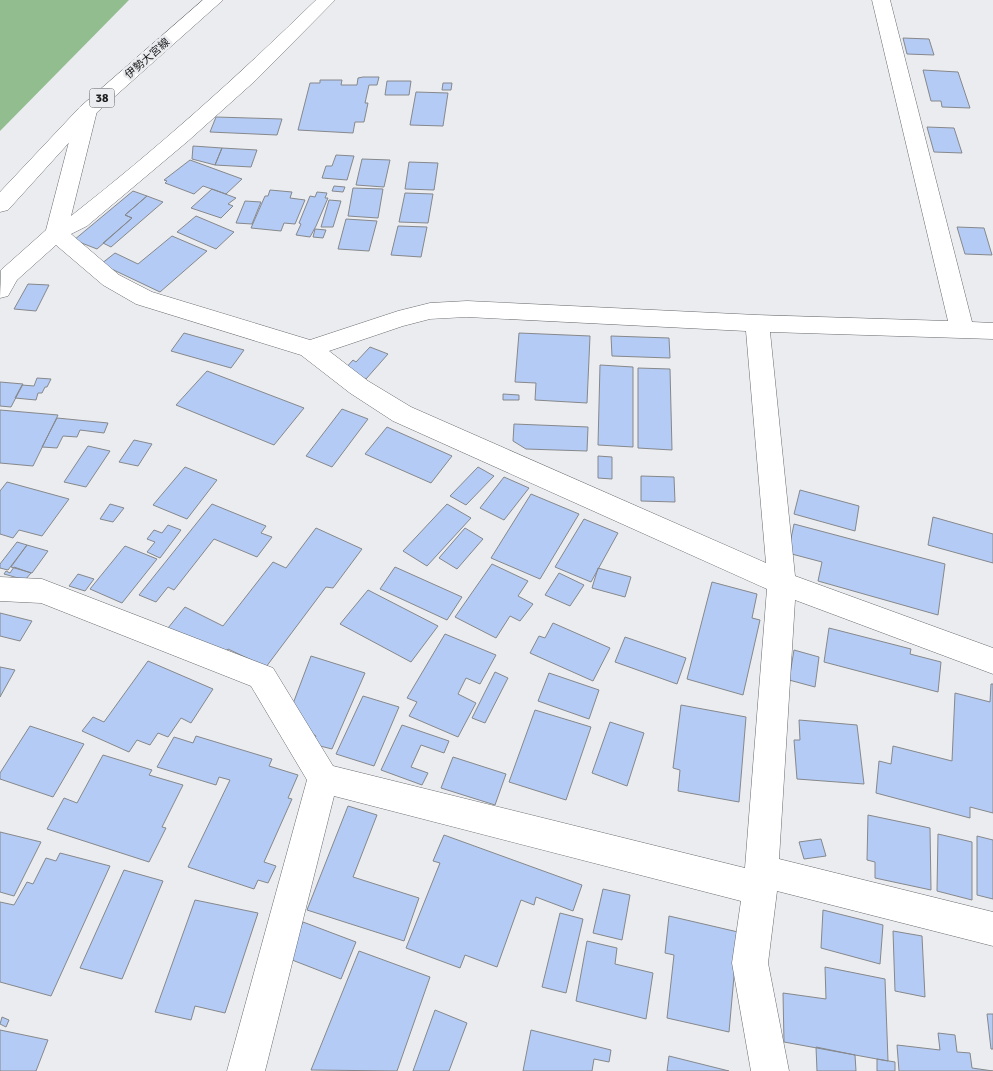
<svg xmlns="http://www.w3.org/2000/svg" width="993" height="1071" viewBox="0 0 993 1071" font-family="Signika,'Noto Sans JP',sans-serif">
  <style>
    .forest { fill: #91bd8f }
    .building { fill: #b4cbf5; stroke: #86888b }
    .lines { fill: none; stroke-linecap: round; stroke-linejoin: round }
    .minor-casing { stroke: #696b6e; stroke-width: 1 }
    .major-casing { stroke: #696b6e; stroke-width: 1 }
    .minor { fill: #fff; fill-rule: evenodd }
    .major { fill: #fff; fill-rule: evenodd }
    .labels { text-anchor: middle; stroke-width: 5; stroke-linejoin: round; paint-order: stroke }
    .far-street-label { font-size: 11px; fill: #1b1c1d; stroke: #eaecef }
    .shield { fill: #eaecef; stroke: #595a5c; stroke-width: 1 }
    .shield-label { font-size: 12px; font-weight: bold; fill: #1b1c1d }
  </style>
  <rect width="100%" height="100%" fill="#eaecef"/>
  <!-- forest -->
  <path class="forest" d="M0,0H129L0,131Z"/>
  <!-- building -->
  <path class="building" d="M903,38L929,39L934,55L907,54Z
    M923,70L958,72L970,108L942,107L941,101H931Z
    M363,77H379L377,85H369L365,103H368L364,122H355L353,133L298,130L310,83H320V80H342L341,85H357L358,78Z
    M387,81H411L409,95H385Z
    M443,83H452L451,90H442Z
    M416,92L448,93L443,126L410,125Z
    M216,117L282,119L277,135L210,132Z
    M927,127L954,128L962,153L934,152Z
    M193,146L222,148L215,165L192,159Z
    M222,148L257,150L251,167L215,165Z
    M336,155L354,156L347,180L322,178L326,166H332Z
    M362,159L390,160L384,187L356,185Z
    M190,160L242,179L226,194L203,186L194,194L165,183L167,181L164,180Z
    M409,162L438,163L434,190L405,189Z
    M334,186L345,187L343,192L332,191Z
    M353,188L383,189L378,218L348,216Z
    M212,189L236,198L228,204L233,206L221,218L191,208Z
    M270,190L292,192L290,198L305,200L295,224L284,223L281,231L251,228L265,196H268Z
    M133,191L147,196L125,215L132,218L97,249L74,240Z
    M317,192L327,193L325,198H328L316,226L310,237L296,235L301,224L299,223L310,196L315,197Z
    M405,193L433,194L428,223L399,222Z
    M147,196L163,202L111,247L103,243L132,218L125,215Z
    M329,200L341,201L333,227H321Z
    M245,201L261,202L252,224L236,223Z
    M196,216L234,232L216,249L177,232Z
    M346,219L377,221L369,251L338,249Z
    M398,226L427,227L421,257L391,255Z
    M957,227L984,228L992,255L965,254Z
    M315,229L326,230L323,238L313,237Z
    M172,236L207,251L160,292L101,264L115,253L138,264Z
    M28,284L49,285L36,311L14,309Z
    M184,333L244,350L231,368L171,351Z
    M519,333L590,336L587,403L535,400L536,383L515,382Z
    M611,336L669,338L670,358L612,356Z
    M370,347L388,354L366,379L344,370L353,360L356,362Z
    M600,365L633,367V447L598,445Z
    M638,368L670,369L672,450L638,448Z
    M207,371L304,408L274,445L176,405Z
    M37,378L51,379L47,387H45L42,393H38L36,400L15,398L22,385L34,386Z
    M0,382L23,384L11,407L0,406Z
    M503,394L519,395V400H503Z
    M342,409L368,419L332,467L306,456Z
    M0,410L58,415L33,466L0,463Z
    M57,418L108,423L104,433L80,430L77,437L63,436L57,448L42,447Z
    M514,424L588,427L587,451L526,449L513,441Z
    M387,427L452,456L431,483L365,454Z
    M134,440L152,444L138,466L119,462Z
    M88,446L110,451L86,487L64,482Z
    M598,456L612,457V479L598,478Z
    M185,467L217,480L187,519L153,505Z
    M478,467L494,476L466,505L450,496Z
    M641,476L674,477L675,502L641,501Z
    M504,477L529,488L504,520L480,508Z
    M7,482L69,499L42,536L19,530L13,538L0,534V491Z
    M800,490L859,506L855,531L794,514Z
    M531,494L579,514L540,579L491,558Z
    M110,504L124,508L113,522L100,519Z
    M212,504L266,526L261,533L272,537L257,557L214,539L174,590L168,587L156,602L139,595Z
    M447,504L471,518L427,566L403,551Z
    M933,517L993,534V563L928,545Z
    M584,519L618,533L591,582L555,567Z
    M794,524L945,564L938,615L818,581L822,562L788,553Z
    M168,525L181,530L160,558L147,552L155,542L147,539L154,530L162,533Z
    M316,528L362,549L333,588L326,587L266,667L228,649L224,654L168,628L185,607L223,626L273,562L286,568Z
    M465,528L483,539L457,569L439,558Z
    M17,542L27,545L8,570L0,568V564Z
    M27,545L48,551L32,573L11,567Z
    M125,546L157,559L122,603L90,589Z
    M492,564L528,581L518,596L533,604L520,621L510,616L496,638L455,617Z
    M14,567L31,573L25,580L4,574L6,571L10,573Z
    M395,567L462,597L447,620L380,589Z
    M598,568L631,577L625,597L592,588Z
    M559,573L584,585L570,606L545,595Z
    M78,574L94,579L85,591L69,586Z
    M712,582L757,594L752,618L760,620L743,695L687,679Z
    M368,590L438,626L411,662L340,624Z
    M0,613L32,621L20,641L0,636Z
    M553,623L610,648L593,681L530,653L539,636L545,638Z
    M829,628L911,649L910,654L941,662L938,692L824,662Z
    M445,634L496,655L480,684L466,678L458,694L476,703L458,737L409,716L417,702L407,698Z
    M625,637L686,658L677,684L615,662Z
    M794,650L819,657L815,687L789,680Z
    M311,656L365,673L332,749L312,744L316,736L288,717Z
    M148,661L213,689L191,723L181,718L168,737L158,733L150,745L137,740L129,752L82,731L93,717L104,722Z
    M0,667L15,670L0,697Z
    M495,672L508,678L485,723L472,718Z
    M549,673L599,690L589,719L538,701Z
    M991,684H993V813L970,807V818L876,793L879,761L891,764L893,746L952,761L955,693L990,702Z
    M363,696L399,707L374,766L336,754Z
    M681,705L746,717L739,802L678,791L680,770L673,768Z
    M535,710L591,727L566,800L509,782Z
    M799,720L857,725L864,784L797,779L794,740H800Z
    M610,722L644,733L627,786L592,773Z
    M402,725L449,741L444,753L421,745L411,767L428,773L422,785L381,770Z
    M30,726L84,744L53,797L0,779V773Z
    M196,736L272,759L269,766L298,775L288,798L292,799L264,862L276,866L268,883L258,880L254,889L188,867L230,780L219,777L216,785L157,767L174,737L193,743Z
    M103,755L152,770L149,775L183,785L162,827L166,828L149,862L47,829L64,798L77,803Z
    M453,757L506,774L495,805L441,788Z
    M348,806L377,815L353,877L419,898L404,941L307,910Z
    M868,815L930,828L931,890L875,878V862L867,860Z
    M0,832L41,842L14,896L0,892Z
    M938,834L972,842V900L937,891Z
    M444,835L582,885L573,911L536,897L534,905L521,900L497,967L465,955L460,968L406,948L440,863L433,861Z
    M977,836L993,840V899L977,895Z
    M821,839L826,856L804,859L799,842Z
    M60,853L110,866L51,996L0,982V902L14,905L27,882L33,884L46,858L56,861Z
    M124,870L163,881L122,979L80,968Z
    M603,889L630,895L622,940L593,933Z
    M195,900L258,913L225,1013L195,1006L191,1020L155,1012Z
    M823,910L883,925L880,964L821,948Z
    M560,913L583,919L566,993L542,987Z
    M669,916L738,932L729,1032L667,1018L674,955L665,953Z
    M303,922L356,942L341,979L287,958Z
    M893,931L922,936L925,997L895,991Z
    M587,941L617,948L615,964L653,973L646,1019L576,1001Z
    M359,951L430,977L397,1071L311,1070Z
    M825,967L885,979L888,1061L784,1042L783,993L826,999Z
    M435,1010L467,1023L449,1071H413Z
    M987,1014H993V1049H991Z
    M2,1017L9,1020L6,1027L0,1024Z
    M0,1030L48,1040L36,1071H0Z
    M531,1030L611,1050L609,1062L594,1059L592,1071H523Z
    M938,1033L955,1035L957,1052L970,1053L972,1068L993,1071H899L897,1045L940,1050Z
    M816,1047L855,1055L856,1071H817Z
    M669,1056L729,1071H667Z
    M877,1059L895,1062V1071H877Z"/>
  <g class="lines">
    <defs>
      <path id="minor" d="M316,0H335L256,80L188,141L87,226L71,234L119,275L152,292L310,340L398,311L430,303L467,301L757,315L948,321L872,0H890L972,322L993,323V339L770,332L795,576L993,648V674L795,600L779,859L993,912V946L777,891L768,963L789,1071H751L732,963L741,901L334,796L265,1071H227L307,780L251,686L41,603L0,601V577L42,579L273,668L333,766L745,868L767,589L393,421L350,393L301,355L136,304L103,285L56,245L17,280L8,296L0,298L1,270L46,230L77,111L80,107L87,105L94,107L97,111L71,216C158,148 237,77 316,0ZM467,317L746,331L766,563L411,407L368,381L329,351L403,326L430,319Z"/>
      <path id="major" d="M203,0H223L94,115L8,210L0,212V192L80,107Z"/>
    </defs>
    <!-- minor casing -->
    <use href="#minor" class="minor-casing"/>
    <!-- major casing -->
    <use href="#major" class="major-casing"/>
    <!-- minor -->
    <use href="#minor" class="minor"/>
    <!-- major -->
    <use href="#major" class="major"/>
  </g>
  <g class="labels">
    <!-- far-street labels -->
    <g class="far-street-label">
      <text transform="translate(147 58) rotate(-41)" y="4">伊勢大宮線</text>
    </g>
    <!-- shield labels -->
    <rect class="shield" x="89.5" y="88.5" width="25" height="19" rx="4"/>
    <g class="shield-label">
      <text x="102" y="102">38</text>
    </g>
  </g>
</svg>
